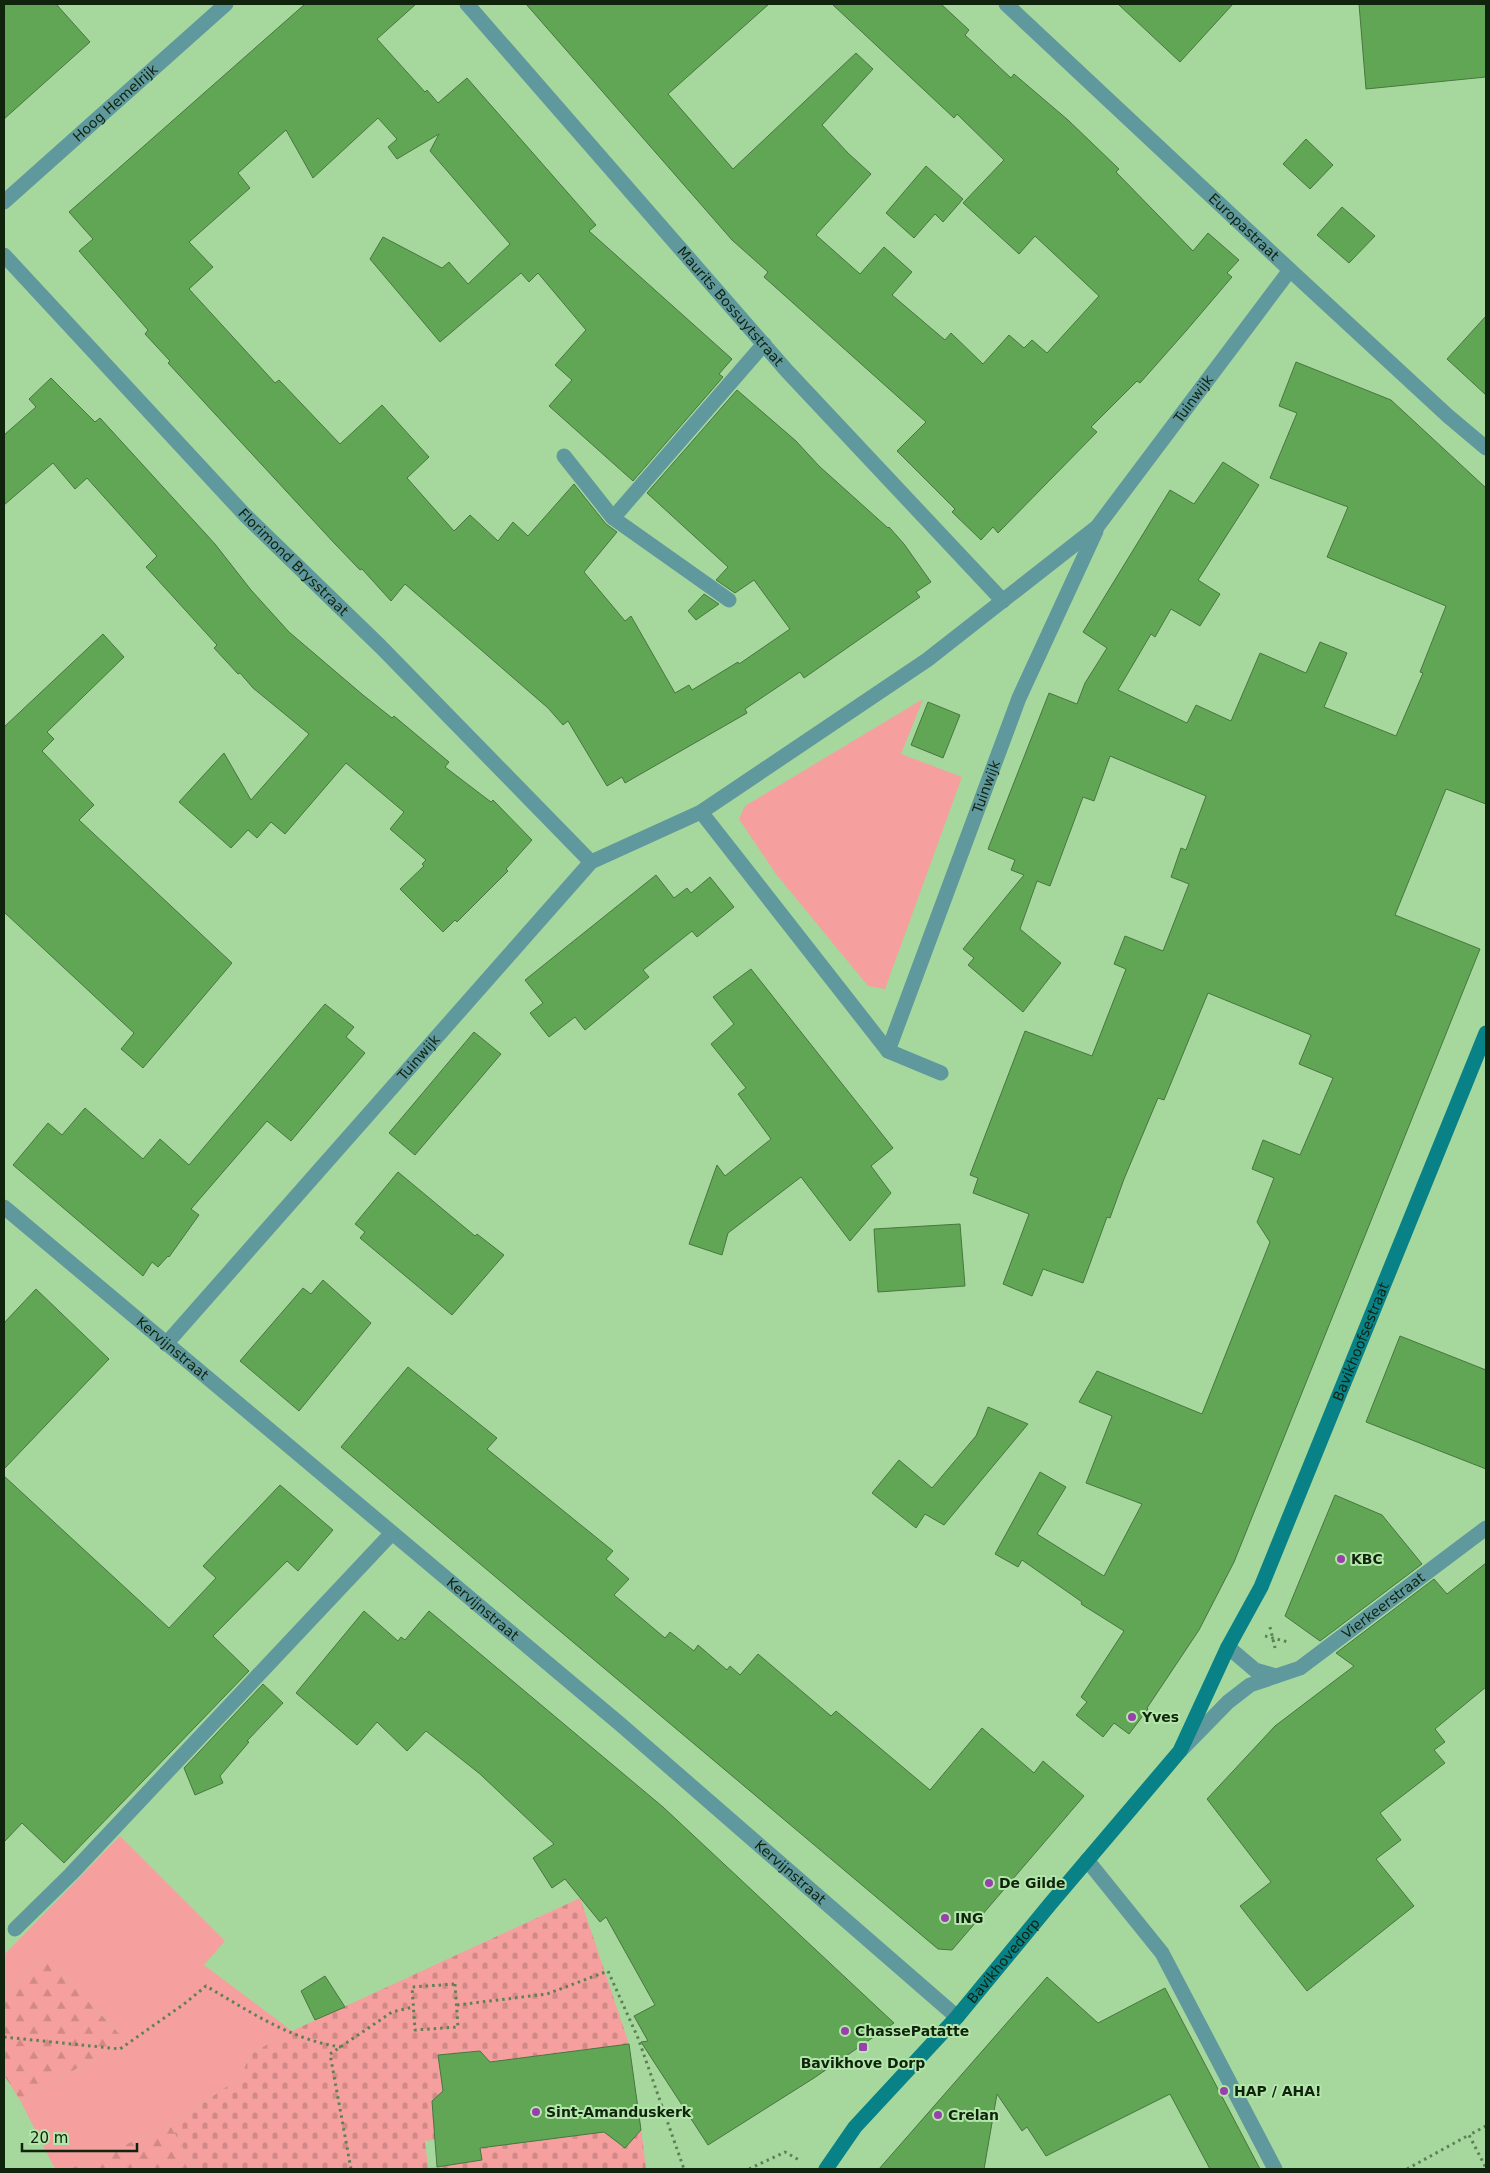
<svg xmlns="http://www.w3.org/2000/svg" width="1490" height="2173" viewBox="0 0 1490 2173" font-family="'DejaVu Sans',sans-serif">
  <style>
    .grass { fill: #f59f9e }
    .forest { fill: url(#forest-firs) }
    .cemetery { fill: url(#cemetery-stones) }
    .building { fill: #61a655; stroke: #487640 }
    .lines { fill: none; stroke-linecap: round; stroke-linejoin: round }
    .path { stroke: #5d8057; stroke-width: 3; stroke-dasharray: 2.5 4; stroke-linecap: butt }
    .lane { stroke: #5f999d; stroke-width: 15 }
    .street { stroke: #5f999d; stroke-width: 15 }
    .secondary { stroke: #088187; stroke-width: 15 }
    .poi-dot { fill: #9a40ac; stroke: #b3e6aa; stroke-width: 2 }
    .labels { text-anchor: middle; stroke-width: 4; stroke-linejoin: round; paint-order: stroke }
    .street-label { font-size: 14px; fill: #10230d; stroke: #b3e6aa }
    .poi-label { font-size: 14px; font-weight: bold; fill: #10230d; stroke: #b3e6aa; text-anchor: start }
  </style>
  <defs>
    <pattern id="forest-firs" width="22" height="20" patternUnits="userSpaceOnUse" patternTransform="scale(1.25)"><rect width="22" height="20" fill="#f59f9e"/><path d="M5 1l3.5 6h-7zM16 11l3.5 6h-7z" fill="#d18987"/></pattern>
    <pattern id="cemetery-stones" width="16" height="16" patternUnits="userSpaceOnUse" patternTransform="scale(1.25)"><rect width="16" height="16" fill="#f59f9e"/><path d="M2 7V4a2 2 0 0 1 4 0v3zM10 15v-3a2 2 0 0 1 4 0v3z" fill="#d18987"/></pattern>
  </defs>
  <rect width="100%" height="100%" fill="#a6d89d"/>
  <!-- grass -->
  <path class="grass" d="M923,699L901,754L962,777L885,989L868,986L776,874L739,819L745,806Z
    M120,1836L225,1941L204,1965L292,2031L250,2054L241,2077L170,2125L70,2169H55L20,2100L126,2041L46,1957L4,1990V1955Z"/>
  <!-- forest -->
  <path class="forest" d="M46,1957L126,2041L20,2100L4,2075V1990Z
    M170,2125L195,2169H70Z"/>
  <!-- cemetery -->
  <path class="cemetery" d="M580,1898L629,2044L484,2063L480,2051L438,2055L443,2091L432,2101L434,2122L439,2139L425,2141L428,2168L482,2160L480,2148L611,2131L613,2139L620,2145L629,2143L641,2128L646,2169H195L170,2125L241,2077L250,2054L292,2031Z"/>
  <!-- building -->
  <path class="building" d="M4,4H56L90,42L4,119Z
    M305,4H416L377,39L425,92L427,90L438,103L467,78L596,225L589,231L732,359L719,374L723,377L633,481L549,406L572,380L555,365L586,330L538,273L529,282L521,273L440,342L370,259L383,237L442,268L449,262L468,284L510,244L430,151L439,134L397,159L388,147L397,139L378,118L313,178L286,130L238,173L250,188L189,242L213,267L189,289L275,383L279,380L340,444L382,405L429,457L407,478L454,531L470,515L498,541L513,522L528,536L574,484L606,524L617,532L584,572L625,621L631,616L675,693L689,685L692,690L738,662L739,664L790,629L754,580L735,593L716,580L728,567L647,493L737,390L796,441L819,466L888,528L889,527L904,544L931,582L916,592L920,597L804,678L800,672L745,709L747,713L625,783L622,777L607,786L568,721L563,725L548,708L405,584L391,601L362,569L360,570L335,544L168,363L170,361L145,334L148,330L79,251L93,239L69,212Z
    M526,4H769L668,94L733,169L856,53L873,69L822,125L848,153L871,174L816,235L860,274L884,247L912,272L892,295L945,340L951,333L983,364L1009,335L1024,348L1032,340L1047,353L1099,296L1035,236L1019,254L963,203L1004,160L957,114L954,118L832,4H941L969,30L965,35L1011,78L1014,74L1068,120L1119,169L1116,172L1193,251L1208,233L1239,260L1227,273L1232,277L1186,331L1140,383L1137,381L1091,427L1097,432L998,533L993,527L981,540L952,512L955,509L897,451L926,422L764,277L768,272L732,240Z
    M1118,4H1233L1180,62Z
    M1359,4H1486V77L1366,89Z
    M1306,139L1333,165L1310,189L1283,164Z
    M926,166L963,199L943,222L935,214L914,238L886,213Z
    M1342,207L1375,236L1349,263L1317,235Z
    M1486,316V395L1447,359Z
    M1296,362L1391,400L1486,488V804L1446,789L1395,915L1480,949L1234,1562L1199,1630L1147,1708L1148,1709L1129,1734L1114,1723L1103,1737L1076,1715L1087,1702L1081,1697L1124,1631L1081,1604L1082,1602L1022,1560L1018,1567L995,1554L1040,1472L1066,1487L1037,1534L1104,1576L1142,1504L1086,1483L1112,1416L1079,1402L1097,1371L1202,1414L1270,1242L1257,1222L1274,1178L1252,1169L1263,1140L1300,1155L1333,1078L1299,1064L1311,1035L1208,993L1164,1100L1158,1098L1124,1179L1110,1218L1107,1217L1083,1283L1043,1269L1032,1296L1003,1284L1029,1214L973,1193L978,1178L970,1175L1025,1031L1092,1056L1126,969L1114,964L1125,936L1163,951L1189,884L1171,877L1181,848L1186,850L1206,796L1110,756L1094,801L1083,797L1050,886L1037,881L1020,929L1061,963L1023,1012L968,965L974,958L963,949L1024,875L1011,870L1015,860L988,849L1049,693L1077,704L1085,683L1107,648L1083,632L1170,490L1194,504L1223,462L1259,485L1198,580L1220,594L1200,626L1171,609L1155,637L1151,634L1118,690L1187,723L1196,705L1231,721L1260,653L1306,673L1320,642L1347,653L1324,707L1396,736L1423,673L1420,672L1446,606L1327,557L1348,507L1270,478L1297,413L1279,406Z
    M51,378L95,422L100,418L215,544L251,590L289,632L363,695L392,718L394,716L449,762L445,767L491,802L493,800L532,840L506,869L508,871L457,922L455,920L443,932L400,889L424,866L422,864L426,860L390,829L404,812L346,763L285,834L271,822L257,838L248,830L231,848L179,802L224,753L251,800L309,734L253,688L240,673L238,674L214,648L217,645L146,567L157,556L87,478L75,489L53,463L4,505V435L36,407L29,399Z
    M704,594L719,604L696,620L688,611Z
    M103,634L124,657L47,732L54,739L42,751L94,805L79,820L232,963L143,1068L121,1049L134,1033L4,912V727Z
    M928,702L960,715L943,758L911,745Z
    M656,875L674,898L687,888L691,893L710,877L734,907L697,937L692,931L643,970L649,977L585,1030L575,1017L549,1037L530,1013L543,1003L525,980Z
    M751,969L893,1148L871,1166L891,1193L850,1241L801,1177L728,1233L722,1255L689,1244L717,1165L725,1176L771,1139L738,1094L746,1088L711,1044L734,1024L713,997Z
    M325,1004L354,1027L346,1037L365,1053L291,1141L267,1121L191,1209L199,1215L169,1257L168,1256L158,1267L152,1262L143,1276L13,1165L48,1123L62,1135L85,1108L143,1159L160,1139L189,1165Z
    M474,1032L501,1054L415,1155L389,1133Z
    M398,1172L475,1236L477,1234L504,1255L452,1315L360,1238L365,1232L355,1224Z
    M960,1224L965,1286L878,1292L874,1229Z
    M323,1280L371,1323L299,1411L240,1361L303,1288L311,1294Z
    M36,1289L109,1359L4,1469V1323Z
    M1400,1336L1486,1370V1469L1366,1422Z
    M408,1367L497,1438L487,1449L613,1551L606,1559L629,1579L614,1595L665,1638L670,1632L694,1651L698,1645L727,1670L730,1666L740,1675L758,1654L831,1716L836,1711L930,1790L982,1728L1034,1773L1043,1761L1084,1796L952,1950L938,1949L341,1447Z
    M988,1407L1028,1424L944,1525L925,1514L916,1528L872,1493L899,1460L932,1488L976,1436Z
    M4,1476L169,1628L216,1578L203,1566L280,1485L333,1530L298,1571L287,1561L213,1636L249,1671L64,1863L22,1823L4,1842Z
    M1335,1495L1382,1515L1422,1564L1320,1641L1285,1616Z
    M1486,1563V1687L1435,1729L1445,1742L1434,1750L1445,1763L1380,1813L1401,1840L1376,1859L1414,1906L1307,1991L1240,1906L1271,1882L1207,1799L1275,1726L1354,1666L1336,1653L1434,1579L1447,1594Z
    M364,1611L398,1641L401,1637L405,1640L429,1611L663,1807L894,2023L814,2078L708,2145L641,2042L648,2041L634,2016L655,2005L606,1917L600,1922L565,1879L552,1888L533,1858L554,1844L480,1774L426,1731L407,1751L377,1722L357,1745L296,1693Z
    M263,1684L283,1703L247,1741L249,1742L220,1776L223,1783L195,1795L184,1768Z
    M325,1976L345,2007L315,2020L301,1991Z
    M1047,1977L1098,2023L1165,1988L1260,2169H1210L1170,2094L1046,2156L1027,2127L1022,2131L997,2094L984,2169H879Z
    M629,2044L641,2130L625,2148L604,2132L480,2148L482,2160L437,2167L432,2101L443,2091L438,2055L480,2051L490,2062Z"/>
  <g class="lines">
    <!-- path -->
    <path class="path" d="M1270,1627L1275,1648
      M1265,1636L1288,1642
      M455,1984L458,2027L415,2030L412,1987Z
      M457,2005L547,1994L608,1971L638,2038L684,2169
      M4,2037L120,2049L184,2004L206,1986C249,2011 291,2040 341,2047
      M1486,2126L1469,2135L1486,2168
      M351,2169L330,2054L392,2012L413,2007
      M749,2169L785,2152L799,2160
      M1407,2169L1469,2135"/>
    <!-- lane -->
    <path class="lane" d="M564,456L613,518L729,600
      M613,518L764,344
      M1087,1860L1162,1953L1275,2169
      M15,1929L71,1874L392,1533"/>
    <!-- street -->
    <g class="street">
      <path id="s1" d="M467,4L787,371L1003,601"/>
      <path id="s2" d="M1006,4L1290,270L1448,416L1486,448"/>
      <path id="s3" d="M4,202L226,4"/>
      <path id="s4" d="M4,255L245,515L381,647L591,862"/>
      <path d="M701,812L888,1051L941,1073"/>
      <path id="s5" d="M888,1051L1019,698L1096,531"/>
      <path id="s6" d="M4,1207L620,1724L957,2017"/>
      <path id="s7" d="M166,1344L591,862L701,812L927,660L1097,527L1290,270"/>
      <path d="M1228,1647L1255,1670L1276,1676"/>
      <path id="s8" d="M1183,1748L1228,1702L1250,1685L1300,1668L1486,1528"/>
    </g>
    <!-- secondary -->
    <path class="secondary" id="s9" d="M826,2169L855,2127L957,2017L1051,1903L1180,1751L1228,1647L1261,1587L1486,1033"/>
  </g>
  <!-- markers -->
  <g class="poi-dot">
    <circle cx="1341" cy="1559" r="5"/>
    <circle cx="1132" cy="1717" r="5"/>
    <circle cx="989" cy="1883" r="5"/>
    <circle cx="945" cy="1918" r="5"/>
    <circle cx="845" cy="2031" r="5"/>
    <rect x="858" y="2042" width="10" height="10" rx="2.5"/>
    <circle cx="1224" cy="2091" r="5"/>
    <circle cx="536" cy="2112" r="5"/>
    <circle cx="938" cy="2115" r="5"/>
  </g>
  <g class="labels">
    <!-- street labels -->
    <g class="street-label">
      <text dy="5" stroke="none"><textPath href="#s3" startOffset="149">Hoog Hemelrijk</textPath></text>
      <text dy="5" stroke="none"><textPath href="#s2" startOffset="326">Europastraat</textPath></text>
      <text dy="5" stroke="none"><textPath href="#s1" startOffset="401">Maurits Bossuytstraat</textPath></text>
      <text dy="5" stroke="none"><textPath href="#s7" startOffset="1412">Tuinwijk</textPath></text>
      <text dy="5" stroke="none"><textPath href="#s4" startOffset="422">Florimond Brysstraat</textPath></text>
      <text dy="5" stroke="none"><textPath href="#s5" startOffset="282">Tuinwijk</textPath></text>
      <text dy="5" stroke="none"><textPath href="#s7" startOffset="382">Tuinwijk</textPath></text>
      <text dy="5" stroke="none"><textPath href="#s9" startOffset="996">Bavikhoofsestraat</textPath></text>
      <text dy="5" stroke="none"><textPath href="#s6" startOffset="220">Kervijnstraat</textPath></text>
      <text dy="5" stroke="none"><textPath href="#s8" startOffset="249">Vierkeerstraat</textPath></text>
      <text dy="5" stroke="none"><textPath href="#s6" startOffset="625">Kervijnstraat</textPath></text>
      <text dy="5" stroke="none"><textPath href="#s6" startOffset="1030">Kervijnstraat</textPath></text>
      <text dy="5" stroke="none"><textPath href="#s9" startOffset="274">Bavikhovedorp</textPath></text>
    </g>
    <!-- poi labels -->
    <g class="poi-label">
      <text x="1351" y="1564">KBC</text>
      <text x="1142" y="1722">Yves</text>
      <text x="999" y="1888">De Gilde</text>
      <text x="955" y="1923">ING</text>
      <text x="855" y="2036">ChassePatatte</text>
      <text x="863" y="2068" text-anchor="middle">Bavikhove Dorp</text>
      <text x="1234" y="2096">HAP / AHA!</text>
      <text x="546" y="2117">Sint-Amanduskerk</text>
      <text x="948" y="2120">Crelan</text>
    </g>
  </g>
  <!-- border -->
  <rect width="1490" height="2173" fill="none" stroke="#10230d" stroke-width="10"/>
  <!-- scale -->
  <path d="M22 2143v8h115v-8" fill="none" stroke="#10230d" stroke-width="2.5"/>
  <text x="30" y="2143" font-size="15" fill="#10230d" stroke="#b3e6aa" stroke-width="4" paint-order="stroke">20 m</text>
</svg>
